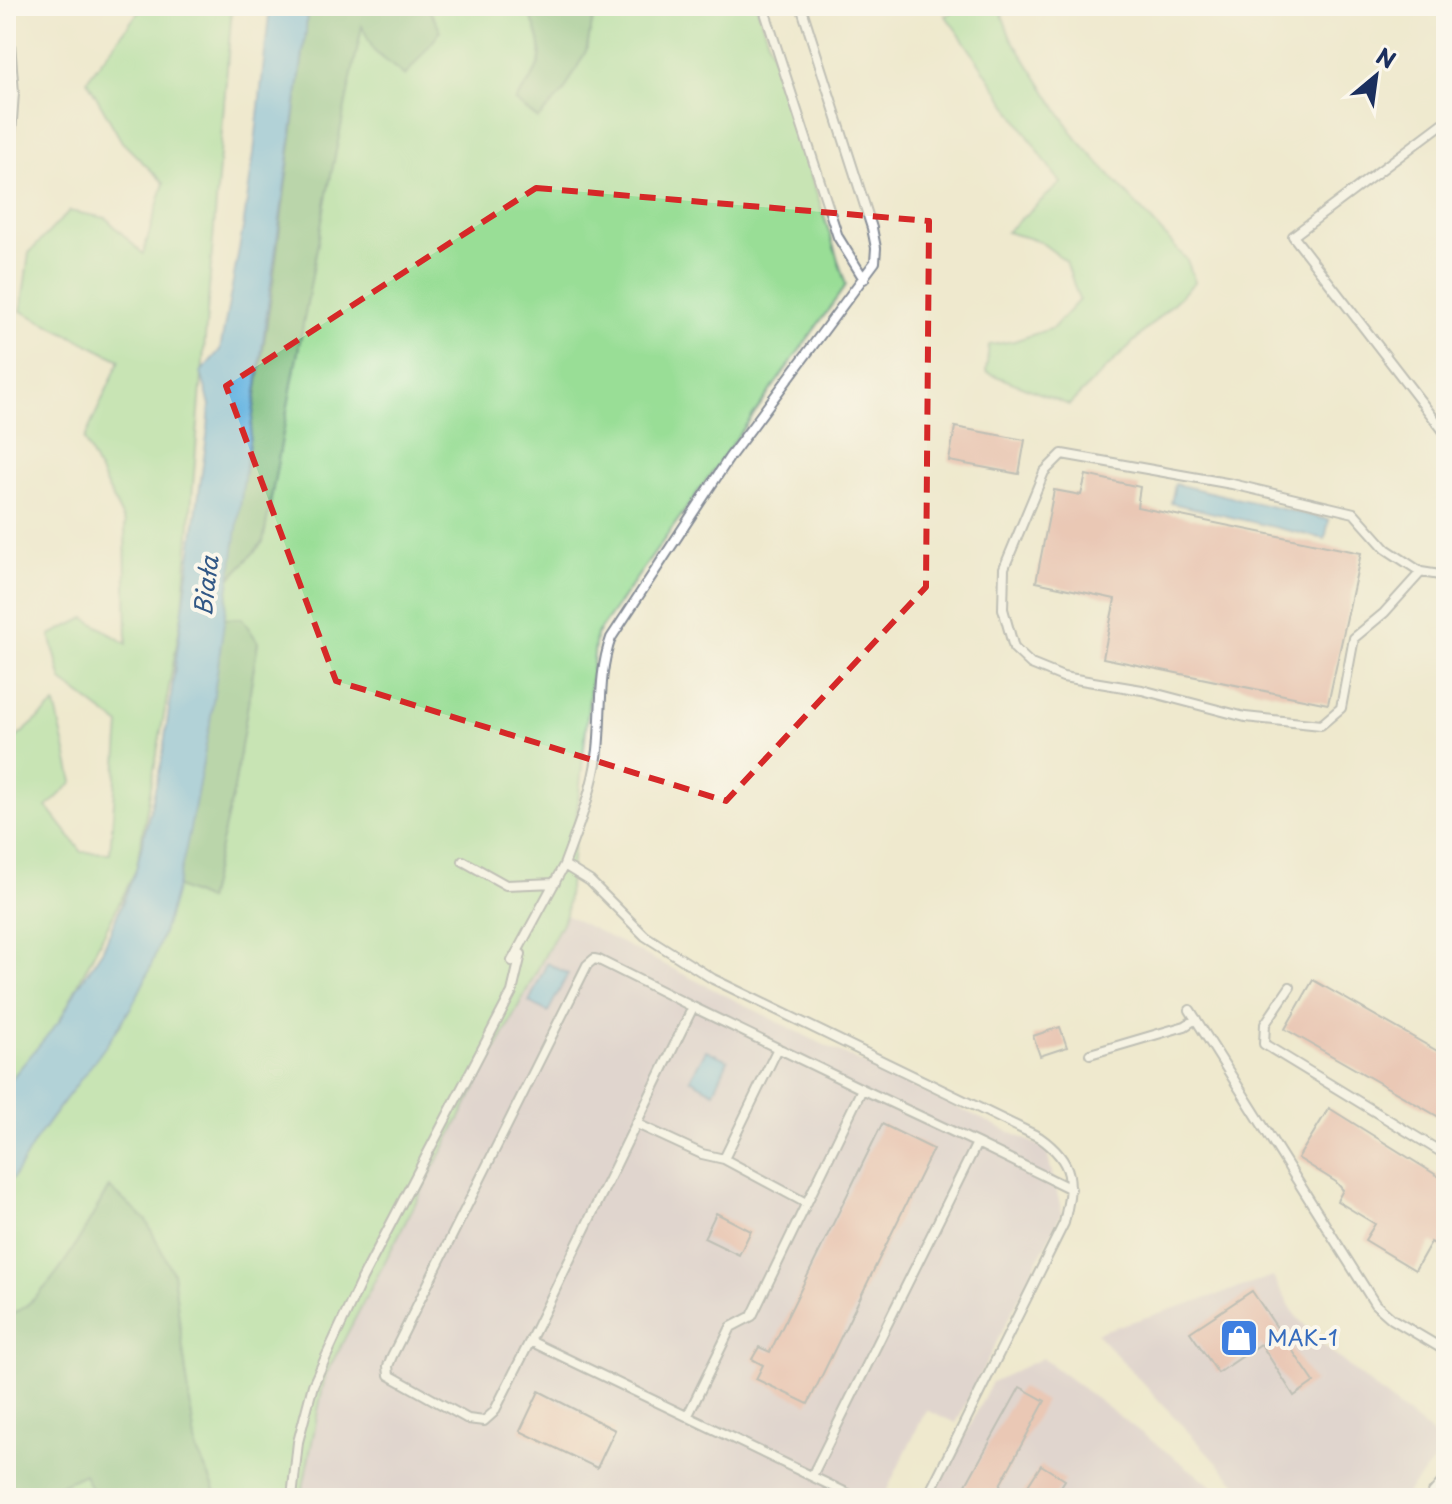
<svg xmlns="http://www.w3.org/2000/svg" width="1452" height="1504" viewBox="0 0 1452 1504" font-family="'Playpen Sans',sans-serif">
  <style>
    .industrial { fill: #cfbdce }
    .green { fill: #99de96; stroke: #5a867a; stroke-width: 2 }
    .forest { fill: #7abd7f; stroke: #4a766e; stroke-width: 2 }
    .water { fill: #69b6e2; stroke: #4272a0; stroke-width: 2 }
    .building { fill: #e49f97 }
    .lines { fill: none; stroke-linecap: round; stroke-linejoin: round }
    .lane-casing { stroke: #858c96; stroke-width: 12 }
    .secondary-casing { stroke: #858c96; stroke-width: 28 }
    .lane { stroke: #fff; stroke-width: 8 }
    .secondary { stroke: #fff; stroke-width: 24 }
    .marked { fill: none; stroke: #d62828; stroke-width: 6; stroke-dasharray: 16 10; stroke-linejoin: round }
    .labels { text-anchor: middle; stroke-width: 8; stroke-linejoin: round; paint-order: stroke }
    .shop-label { font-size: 22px; fill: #366cbe; stroke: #fbf7ec; text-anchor: start }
    .water-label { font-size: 24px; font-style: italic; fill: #325886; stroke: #fbf7ec }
  </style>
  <rect width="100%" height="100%" fill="#fbf7ec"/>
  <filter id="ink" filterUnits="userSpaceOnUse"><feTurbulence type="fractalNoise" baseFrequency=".0125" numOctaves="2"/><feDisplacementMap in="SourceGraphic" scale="16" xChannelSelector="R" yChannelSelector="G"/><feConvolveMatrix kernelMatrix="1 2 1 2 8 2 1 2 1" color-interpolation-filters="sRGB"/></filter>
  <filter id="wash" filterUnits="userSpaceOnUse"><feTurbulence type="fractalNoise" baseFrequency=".006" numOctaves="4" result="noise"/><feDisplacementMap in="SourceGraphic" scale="32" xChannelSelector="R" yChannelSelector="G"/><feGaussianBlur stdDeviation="1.8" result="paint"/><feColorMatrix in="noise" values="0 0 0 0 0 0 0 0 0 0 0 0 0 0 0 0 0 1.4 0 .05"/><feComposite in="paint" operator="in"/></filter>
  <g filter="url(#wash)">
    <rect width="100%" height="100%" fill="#efe9ce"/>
    <!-- industrial -->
    <path class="industrial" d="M566,915L820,1043L1046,1149L1062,1212L956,1423L926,1410L883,1498H301L325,1376Z
      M1273,1277L1296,1316L1324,1346L1446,1446L1403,1498H1250L1096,1333Z
      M1042,1358L1228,1498H936V1492L992,1382Z"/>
    <!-- green -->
    <path class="green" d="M143,6H232L183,609L136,870L6,1127V747L55,704L73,782L47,807L82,852L110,853L120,725L62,681L50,635L85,618L127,644L125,523L84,440L120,360L21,311L29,253L69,211L106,218L143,254L164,183L122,142L87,80Z
      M427,6H527C546,54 547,60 515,101L563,93L586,51L596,6H757L846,285L596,635L566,915L325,1376L301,1498H219L196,1449L173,1273L108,1188C86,1228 50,1301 6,1317V1182L12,1179L37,1138L121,1024L144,980L175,886L207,900L234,789L258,643L242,619H223L228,581L263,542L326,199L362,24L441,31Z
      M959,6H999L1010,36L1077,139L1187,260L1195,282L1069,405L986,372L989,345L1014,341L1053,328L1079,300L1066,261L1039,241L1006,232L1061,183C1020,128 986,69 945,15H948Z
      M84,1474L95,1498H33Z"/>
    <!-- forest -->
    <path class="forest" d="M307,6H427L441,31L405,76L374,51L362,26L326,199L263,542L228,581L272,291L306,31Z
      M527,6H596L586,51L563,93L538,119L515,101C548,60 546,54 527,6Z
      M242,618L258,642L234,789L207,900L175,886C200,798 212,709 223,619Z
      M109,1187L146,1220L173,1273L196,1449L219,1498H95L84,1474L33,1498H6V1317C50,1301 86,1227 109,1187Z"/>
    <!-- water -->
    <path class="water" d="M270,6H307L306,31L210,723C194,810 180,901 144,982C117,1040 73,1085 38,1137C28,1151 22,1166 12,1179L6,1182V1085L61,1019L76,990L103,949L136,870L162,760L208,429L210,405L201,372L220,350L243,228L254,153Z
      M1175,484L1329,520L1325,539L1171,503Z
      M547,963L568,974L548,1012L529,1002Z
      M706,1050L728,1060L714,1092L690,1079Z"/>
    <g id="blocks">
      <!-- building -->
      <path class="building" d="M955,427L1025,440L1019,474L949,461Z
        M1086,475L1140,487L1137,507L1361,553L1328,704L1103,658L1115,599L1036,582L1054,490L1081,495Z
        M1313,980L1446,1056V1121L1285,1029Z
        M1060,1027L1067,1047L1040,1056L1033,1036Z
        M1329,1108L1446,1181V1251L1431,1242L1415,1270L1365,1240L1375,1224L1337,1201L1343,1190L1336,1182L1298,1158Z
        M882,1124L933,1149L808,1404L756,1379L763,1365L752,1359L759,1347L770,1352Z
        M716,1213L751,1231L739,1255L704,1238Z
        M1252,1291L1314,1382L1294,1396L1261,1344L1218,1373L1190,1332Z
        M1020,1387L1045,1401L993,1498H973L962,1492Z
        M539,1391L615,1430L597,1468L520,1431Z
        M1041,1465L1065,1480L1054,1498H1020Z"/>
    </g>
  </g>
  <g filter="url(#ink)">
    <use href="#blocks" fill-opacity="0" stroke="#858c96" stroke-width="2"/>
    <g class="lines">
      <defs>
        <path id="lane" d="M763,6L838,237L864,279
          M801,6L872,228L876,248L875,262L729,458L611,638C598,674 602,713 598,750C593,790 578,827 564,865L590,881L645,936L713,979L1039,1137C1076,1163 1073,1182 1064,1223L927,1498
          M1446,121L1293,236L1446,434
          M6,202L14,93L7,6
          M1421,572L1384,613L1354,638L1341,708L1321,725L1245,717L1142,690L1063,677L1031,664L1014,648L1003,609L1004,568L1044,472L1062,454L1232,484L1354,513L1386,549L1421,572L1446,576
          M463,861L506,885L555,883
          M512,961L564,865
          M1290,987L1265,1024L1264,1044L1446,1155
          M1190,1010L1375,1304L1392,1319L1446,1351
          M778,1048L724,1159L806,1203
          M1090,1054L1185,1026L1196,1019
          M637,1124L702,1154L724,1159
          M977,1143L1071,1189
          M530,1341L494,1412L484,1421L468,1419L389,1375L388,1366L392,1356L587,965L594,959L599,960L693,1007
          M688,1415L731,1327L752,1316L862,1089L977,1143L812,1476
          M292,1498L298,1442L313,1385L362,1279L512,992L521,954L517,952
          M857,1498L530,1341L693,1007L862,1089"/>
        <path id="secondary" d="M1439,1498L1446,1490"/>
      </defs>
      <!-- lane casing -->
      <use href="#lane" class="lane-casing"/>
      <!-- secondary casing -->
      <use href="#secondary" class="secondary-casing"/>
      <!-- lane -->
      <use href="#lane" class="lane"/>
      <!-- secondary -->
      <use href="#secondary" class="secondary"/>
    </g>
  </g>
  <!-- marked area -->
  <path d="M0 0H1452V1504H0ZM536,188L929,221L926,587L726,801L336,681L226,386Z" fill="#efe9ce" fill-opacity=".55" fill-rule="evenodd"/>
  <path class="marked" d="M536,188L929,221L926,587L726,801L336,681L226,386Z"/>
  <!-- icons -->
  <defs>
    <symbol id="shop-square" viewBox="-11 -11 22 22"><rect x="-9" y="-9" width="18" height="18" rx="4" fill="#3f7fe0" stroke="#fbf7ec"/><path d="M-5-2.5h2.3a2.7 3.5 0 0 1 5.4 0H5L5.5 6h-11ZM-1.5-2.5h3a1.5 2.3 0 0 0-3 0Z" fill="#fff"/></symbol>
  </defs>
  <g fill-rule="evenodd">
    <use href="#shop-square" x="1217" y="1316" width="44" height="44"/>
  </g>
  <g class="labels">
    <!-- shop labels -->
    <g class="shop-label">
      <text x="1267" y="1346">MAK-1</text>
    </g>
    <!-- water labels -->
    <g class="water-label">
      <text transform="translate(207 586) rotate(-83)" y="8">Biała</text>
    </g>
  </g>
  <!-- margin -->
  <rect width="1452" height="1504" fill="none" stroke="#fbf7ec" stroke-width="32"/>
  <!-- north arrow -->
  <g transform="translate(1376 76) rotate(29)" stroke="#fbf7ec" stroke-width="6" paint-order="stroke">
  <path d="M0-6L14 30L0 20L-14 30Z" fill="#1b2f5e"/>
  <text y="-12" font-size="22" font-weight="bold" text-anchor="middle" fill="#1b2f5e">N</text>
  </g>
</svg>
